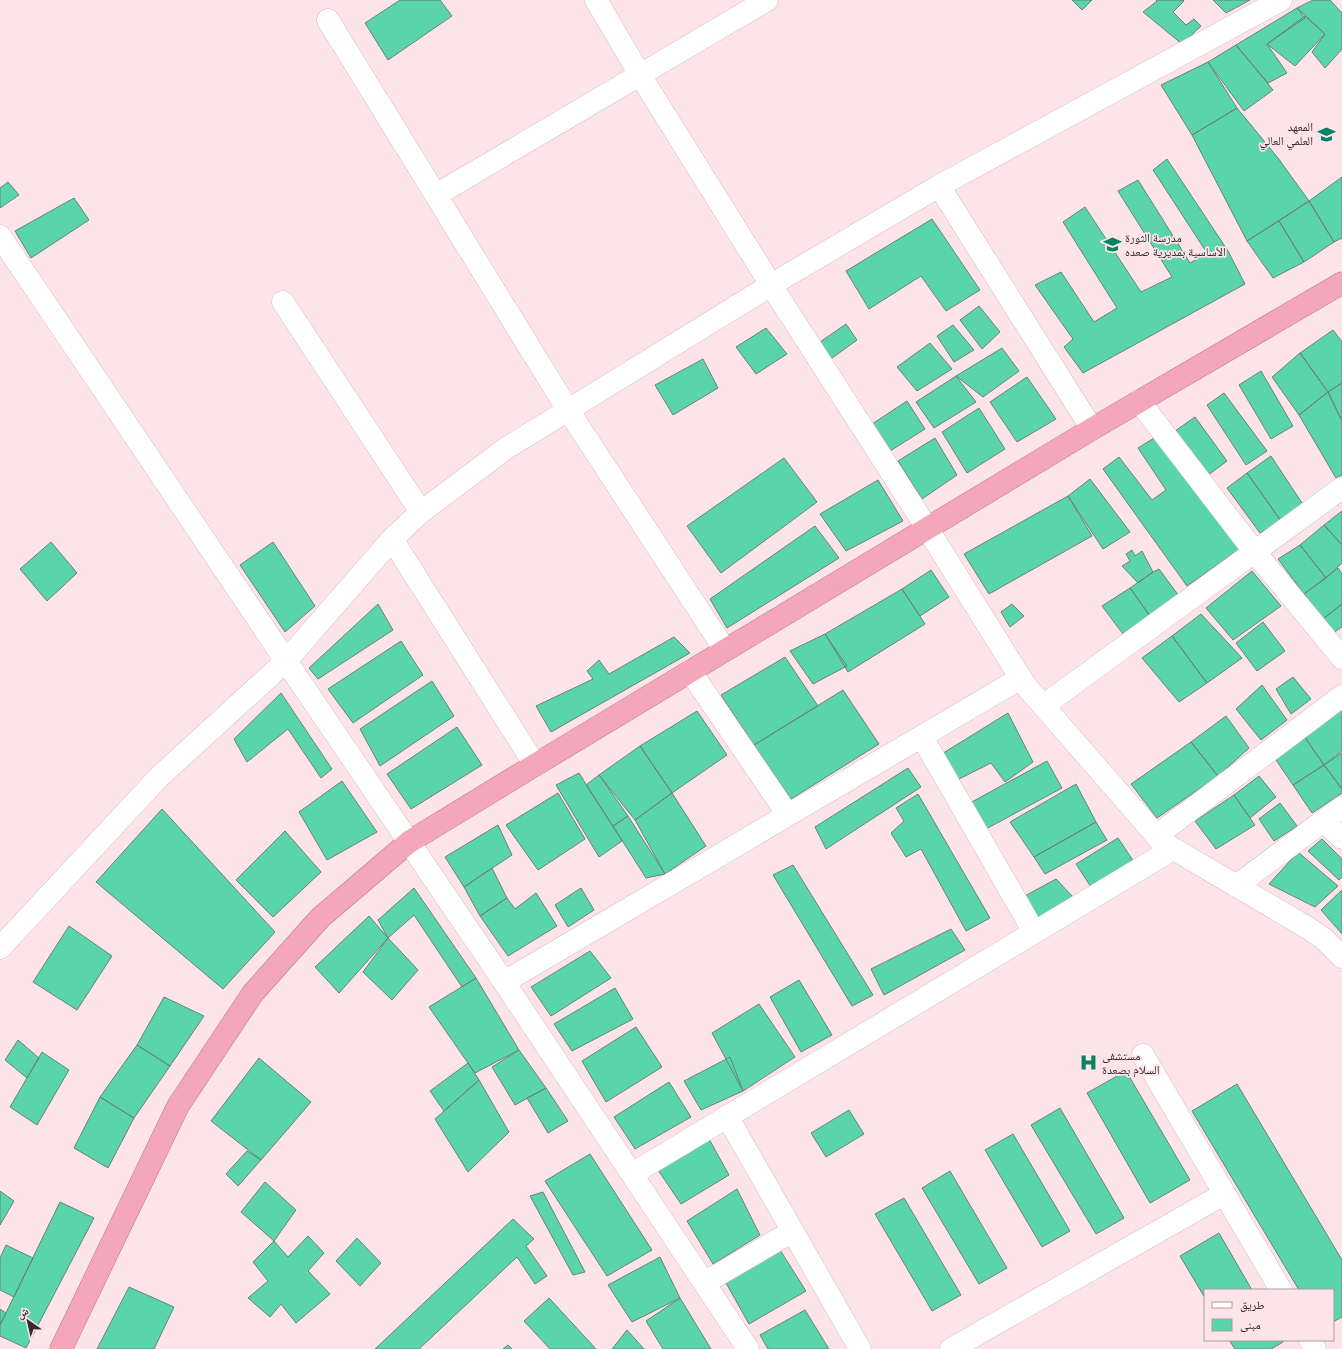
<svg xmlns="http://www.w3.org/2000/svg" width="1342" height="1349" viewBox="0 0 1342 1349" font-family="Merriweather,'Noto Naskh Arabic',serif">
  <style>
    .building { fill: #59d4ab; stroke: #698277 }
    .lines { fill: none; stroke-linecap: round; stroke-linejoin: round }
    .minor-casing { stroke: #d7bbc1; stroke-width: 23 }
    .highway-casing { stroke: #b07b87; stroke-width: 23 }
    .minor { stroke: #fff; stroke-width: 22 }
    .highway { stroke: #f3a7b8; stroke-width: 22 }
    .labels { text-anchor: middle; stroke-width: 3.5; stroke-linejoin: round; paint-order: stroke }
    .poi-label { font-size: 12px; fill: #352a2c; stroke: #fce4e9; text-anchor: start }
  </style>
  <rect width="100%" height="100%" fill="#fce4e9"/>
  <!-- building -->
  <path class="building" d="M400,0H440L452,16L388,60L365,23Z
    M1072,0H1092L1082,10Z
    M1156,0H1183L1184,1L1173,12L1186,25L1194,19L1201,26L1182,44L1143,12L1157,1Z
    M1213,0H1250L1226,13Z
    M1313,0H1330L1342,13V49L1325,68L1312,52L1325,34L1297,8Z
    M1297,8L1305,18L1267,44L1287,73L1268,83L1236,45Z
    M1305,16L1325,34L1295,66L1267,44Z
    M1236,45L1273,90L1244,111L1208,62Z
    M1208,62L1237,108L1192,135L1161,85Z
    M1237,108L1278,158L1309,201L1247,241L1192,135Z
    M1167,159L1228,251L1245,284L1083,373L1064,347L1073,339L1035,285L1061,272L1094,322L1117,308L1063,222L1085,207L1141,292L1172,277L1118,191L1138,180L1190,263L1207,253L1153,170Z
    M1342,177V238L1334,242L1309,201Z
    M8,182L19,195L0,208V188Z
    M74,198L89,220L31,258L15,231Z
    M1309,201L1334,242L1304,262L1279,221Z
    M932,219L980,290L946,311L921,276L869,309L846,271Z
    M1279,221L1304,262L1273,278L1247,241Z
    M979,306L1000,332L982,349L960,320Z
    M846,324L857,340L828,361L817,344Z
    M953,325L974,350L954,362L937,336Z
    M766,328L787,354L756,374L736,347Z
    M1333,330L1342,342V383L1328,392L1300,353Z
    M930,343L952,369L917,391L897,367Z
    M1002,348L1019,371L983,397L956,376Z
    M1300,353L1328,392L1299,415L1272,377Z
    M703,359L718,388L673,415L655,385Z
    M1261,371L1293,426L1271,439L1239,385Z
    M956,376L976,402L934,428L916,402Z
    M1027,377L1056,419L1017,442L990,402Z
    M1342,383V421L1328,392Z
    M1328,392L1342,421V475L1336,478L1299,415Z
    M1224,393L1267,451L1246,465L1207,405Z
    M907,401L925,429L890,451L872,424Z
    M979,408L1005,449L967,473L942,432Z
    M1195,417L1227,461L1207,476L1175,431Z
    M1159,435L1241,548L1187,586L1103,469L1119,457L1152,500L1166,490L1138,448Z
    M935,438L957,475L922,499L898,461Z
    M1271,456L1304,506L1281,521L1247,473Z
    M784,458L817,502L721,573L687,526Z
    M1247,473L1281,521L1260,533L1227,488Z
    M1090,479L1130,532L1103,549L1068,496Z
    M878,480L903,521L846,551L820,514Z
    M1068,496L1092,536L989,594L964,554Z
    M1342,511V545L1324,525Z
    M1324,525L1342,545V563L1326,578L1300,545Z
    M815,526L839,558L727,628L710,599Z
    M51,542L77,573L47,601L20,569Z
    M273,542L315,606L285,632L240,565Z
    M1300,545L1326,578L1304,594L1278,559Z
    M1132,550L1135,556L1142,551L1153,572L1138,583L1122,566L1130,561L1126,554Z
    M1338,568L1342,574V604L1323,619L1304,594Z
    M1159,569L1179,596L1150,616L1130,588L1153,572Z
    M931,570L949,597L920,616L902,589Z
    M1252,571L1281,606L1233,640L1206,608Z
    M1130,588L1150,616L1123,634L1102,606Z
    M902,589L925,624L848,672L825,634Z
    M378,604L393,630L318,679L309,668Z
    M1012,604L1024,616L1010,627L1001,612Z
    M1342,604V627L1333,633L1323,619Z
    M1201,614L1242,658L1207,683L1172,636Z
    M1263,622L1285,651L1257,671L1236,643Z
    M825,634L847,666L813,684L790,651Z
    M1172,636L1207,683L1179,702L1142,658Z
    M674,637L690,653L551,732L536,706L593,679L587,671L599,660L609,674Z
    M401,641L423,675L353,723L328,689Z
    M785,657L818,706L754,745L721,695Z
    M1293,677L1311,699L1291,714L1276,689Z
    M432,681L454,716L380,766L360,729Z
    M1262,685L1287,720L1261,740L1236,709Z
    M843,690L879,744L791,799L754,745Z
    M281,693L332,769L321,778L288,729L247,762L234,739Z
    M1342,708V751L1324,765L1304,736Z
    M697,711L727,755L672,793L640,746Z
    M1008,713L1033,762L1005,782L991,763L955,781L940,755Z
    M1226,716L1249,748L1218,776L1191,742Z
    M457,727L482,765L411,809L387,774Z
    M1304,736L1324,765L1293,785L1274,757Z
    M1191,742L1218,776L1157,818L1131,784Z
    M640,746L672,793L635,820L599,775Z
    M1342,753V789L1324,765Z
    M1047,761L1062,788L984,830L968,804Z
    M1324,765L1342,789V793L1312,813L1293,785Z
    M908,768L921,787L826,849L815,827Z
    M579,773L622,841L599,857L556,785Z
    M599,775L628,816L613,826L586,785Z
    M1259,776L1276,797L1250,818L1234,795Z
    M342,781L377,832L327,860L299,812Z
    M1076,784L1096,822L1034,857L1010,822Z
    M558,793L585,839L538,870L506,825Z
    M672,793L706,846L665,874L635,820Z
    M918,794L990,918L966,931L921,849L906,857L891,833L904,821L896,808Z
    M1234,795L1255,825L1216,849L1195,821Z
    M1280,803L1297,826L1274,841L1259,819Z
    M162,809L275,932L223,989L96,882Z
    M628,816L665,874L646,878L613,826Z
    M1096,822L1107,840L1045,874L1034,857Z
    M498,825L512,855L464,887L445,857Z
    M285,831L321,872L273,917L236,880Z
    M1118,838L1134,862L1091,887L1076,864Z
    M1322,839L1342,859V877L1339,880L1308,851Z
    M1298,852L1338,886L1315,907L1269,884Z
    M793,865L873,995L852,1006L773,875Z
    M492,868L507,898L480,916L464,887Z
    M1056,879L1074,898L1035,920L1023,897Z
    M414,888L476,978L462,987L414,915L388,938L378,920Z
    M581,888L594,910L568,927L555,905Z
    M1342,890V934L1321,910Z
    M536,893L557,926L508,956L480,916L507,898L515,909Z
    M369,916L388,938L339,993L315,967Z
    M69,926L112,956L77,1010L33,982Z
    M951,929L965,950L884,995L871,969Z
    M388,938L418,970L392,1000L363,972Z
    M590,951L611,978L551,1016L531,987Z
    M476,978L519,1050L475,1073L429,1007Z
    M799,980L832,1035L801,1052L770,997Z
    M615,988L633,1019L572,1051L554,1024Z
    M164,997L204,1016L170,1066L137,1045Z
    M759,1004L795,1057L743,1091L712,1033Z
    M636,1027L662,1067L606,1102L582,1061Z
    M18,1040L39,1058L27,1078L5,1060Z
    M137,1045L170,1066L134,1118L100,1097Z
    M519,1050L546,1088L515,1105L492,1067Z
    M42,1052L69,1070L37,1125L10,1107Z
    M730,1057L743,1091L701,1110L684,1081Z
    M259,1058L311,1102L261,1160L211,1121Z
    M468,1063L479,1080L444,1111L430,1091Z
    M1126,1071L1190,1180L1150,1203L1087,1093Z
    M479,1080L509,1132L468,1172L435,1119Z
    M669,1082L691,1117L635,1149L614,1117Z
    M1237,1084L1342,1260V1317L1333,1322V1290H1299L1192,1111Z
    M546,1088L568,1121L548,1133L527,1098Z
    M100,1097L134,1118L108,1168L74,1148Z
    M1060,1108L1124,1218L1096,1234L1031,1125Z
    M849,1110L864,1134L826,1157L811,1133Z
    M1013,1134L1070,1231L1042,1247L985,1150Z
    M709,1139L729,1175L681,1204L658,1170Z
    M247,1151L261,1160L238,1186L226,1174Z
    M590,1154L652,1250L607,1276L545,1181Z
    M950,1171L1007,1268L979,1284L922,1188Z
    M265,1182L296,1210L274,1241L241,1212Z
    M737,1189L760,1235L713,1264L687,1221Z
    M0,1191L14,1201L0,1225Z
    M543,1192L585,1272L573,1275L530,1196Z
    M904,1198L961,1295L932,1311L875,1214Z
    M60,1202L94,1218L26,1348L0,1336V1325Z
    M513,1219L534,1239L526,1246L547,1276L535,1284L517,1257L419,1349H375Z
    M1219,1233L1252,1290H1205V1298L1180,1256Z
    M308,1236L324,1253L308,1271L330,1294L296,1323L281,1304L270,1317L248,1298L268,1281L253,1262L274,1241L288,1257Z
    M357,1238L381,1263L360,1286L336,1261Z
    M6,1245L33,1258L14,1297L0,1290V1258Z
    M780,1250L806,1291L749,1324L726,1283Z
    M660,1257L680,1298L632,1322L608,1285Z
    M129,1287L174,1307L154,1349H97Z
    M549,1298L596,1349H550L524,1321Z
    M680,1298L711,1349H663L646,1321Z
    M0,1309L6,1313L0,1325Z
    M805,1310L829,1349H768L760,1335Z
    M627,1330L644,1349H612Z
    M1229,1340H1282L1283,1342L1271,1349H1235Z
    M508,1345L512,1349H503Z"/>
  <g class="lines">
    <defs>
      <path id="minor" d="M596,0L640,75L771,285L927,528L1025,685L1162,842L1308,928L1324,939L1342,957
        M328,20L568,410L725,650
        M939,186L1092,429
        M436,195L767,0
        M0,236L286,661L504,982L748,1349
        M283,302L421,512
        M1139,401L1254,551L1342,658
        M392,539L535,765
        M690,671L788,815
        M1043,706L1342,488
        M922,737L1034,932
        M1323,821L1342,838
        M1156,836L1342,696
        M1236,886L1342,807
        M0,948L159,777L286,661L392,539L421,512L505,449L771,285L939,186L1281,0
        M504,982L1021,678
        M1143,1055L1281,1290
        M727,1116L860,1349
        M632,1174L1173,849
        M704,1283L793,1231
        M1310,1340L1315,1349
        M951,1349L1224,1194"/>
      <path id="highway" d="M61,1349L178,1106L253,993L320,918L409,842L535,765L1092,429L1342,283"/>
    </defs>
    <!-- minor casing -->
    <use href="#minor" class="minor-casing"/>
    <!-- highway casing -->
    <use href="#highway" class="highway-casing"/>
    <!-- minor -->
    <use href="#minor" class="minor"/>
    <!-- highway -->
    <use href="#highway" class="highway"/>
  </g>
  <!-- icons -->
  <defs>
    <symbol id="university-bare" viewBox="-9 -9 18 18"><path d="M0-5L7-2L0 1L-7-2ZM-4 1L0 2.5L4 1V4Q0 6-4 4Z" fill="#068363" stroke="#fce4e9" stroke-width="2.5" paint-order="stroke"/></symbol>
    <symbol id="hospital-bare" viewBox="-9 -9 18 18"><path d="M-5-5h3v3.5h4V-5h3V5h-3V1.5h-4V5h-3Z" fill="#068363" stroke="#fce4e9" stroke-width="2.5" paint-order="stroke"/></symbol>
  </defs>
  <g fill-rule="evenodd">
    <use href="#university-bare" x="1314" y="122" width="25" height="25"/>
    <use href="#university-bare" x="1100" y="232" width="25" height="25"/>
    <use href="#hospital-bare" x="1076" y="1050" width="25" height="25"/>
  </g>
  <g class="labels">
    <!-- poi labels -->
    <g class="poi-label">
      <text x="1313" y="131" text-anchor="end">المعهد<tspan x="1313" dy="14">العلمي العالي</tspan></text>
      <text x="1125" y="242">مدرسة الثورة<tspan x="1125" dy="14">الأساسية بمديرية صعده</tspan></text>
      <text x="1102" y="1060">مستشفى<tspan x="1102" dy="14">السلام بصعدة</tspan></text>
    </g>
  </g>
  <!-- legend -->
  <rect x="1204" y="1289" width="130" height="52" fill="#fce4e9" stroke="#ac9a9d"/>
  <rect x="1212" y="1302" width="20" height="6" fill="#ffffff" stroke="#ac9a9d"/>
  <text x="1240" y="1309" font-size="12" fill="#352a2c">طريق</text>
  <rect x="1212" y="1319" width="20" height="12" fill="#59d4ab" stroke="#ac9a9d"/>
  <text x="1240" y="1329" font-size="12" fill="#352a2c">مبنى</text>
  <!-- north arrow -->
  <g transform="translate(28 1321) rotate(326)" stroke="#fce4e9" stroke-width="3" paint-order="stroke">
  <path d="M0-3L7 15L0 10L-7 15Z" fill="#352a2c"/>
  <text y="-6" font-size="11" font-weight="bold" text-anchor="middle" fill="#352a2c">ش</text>
  </g>
</svg>
